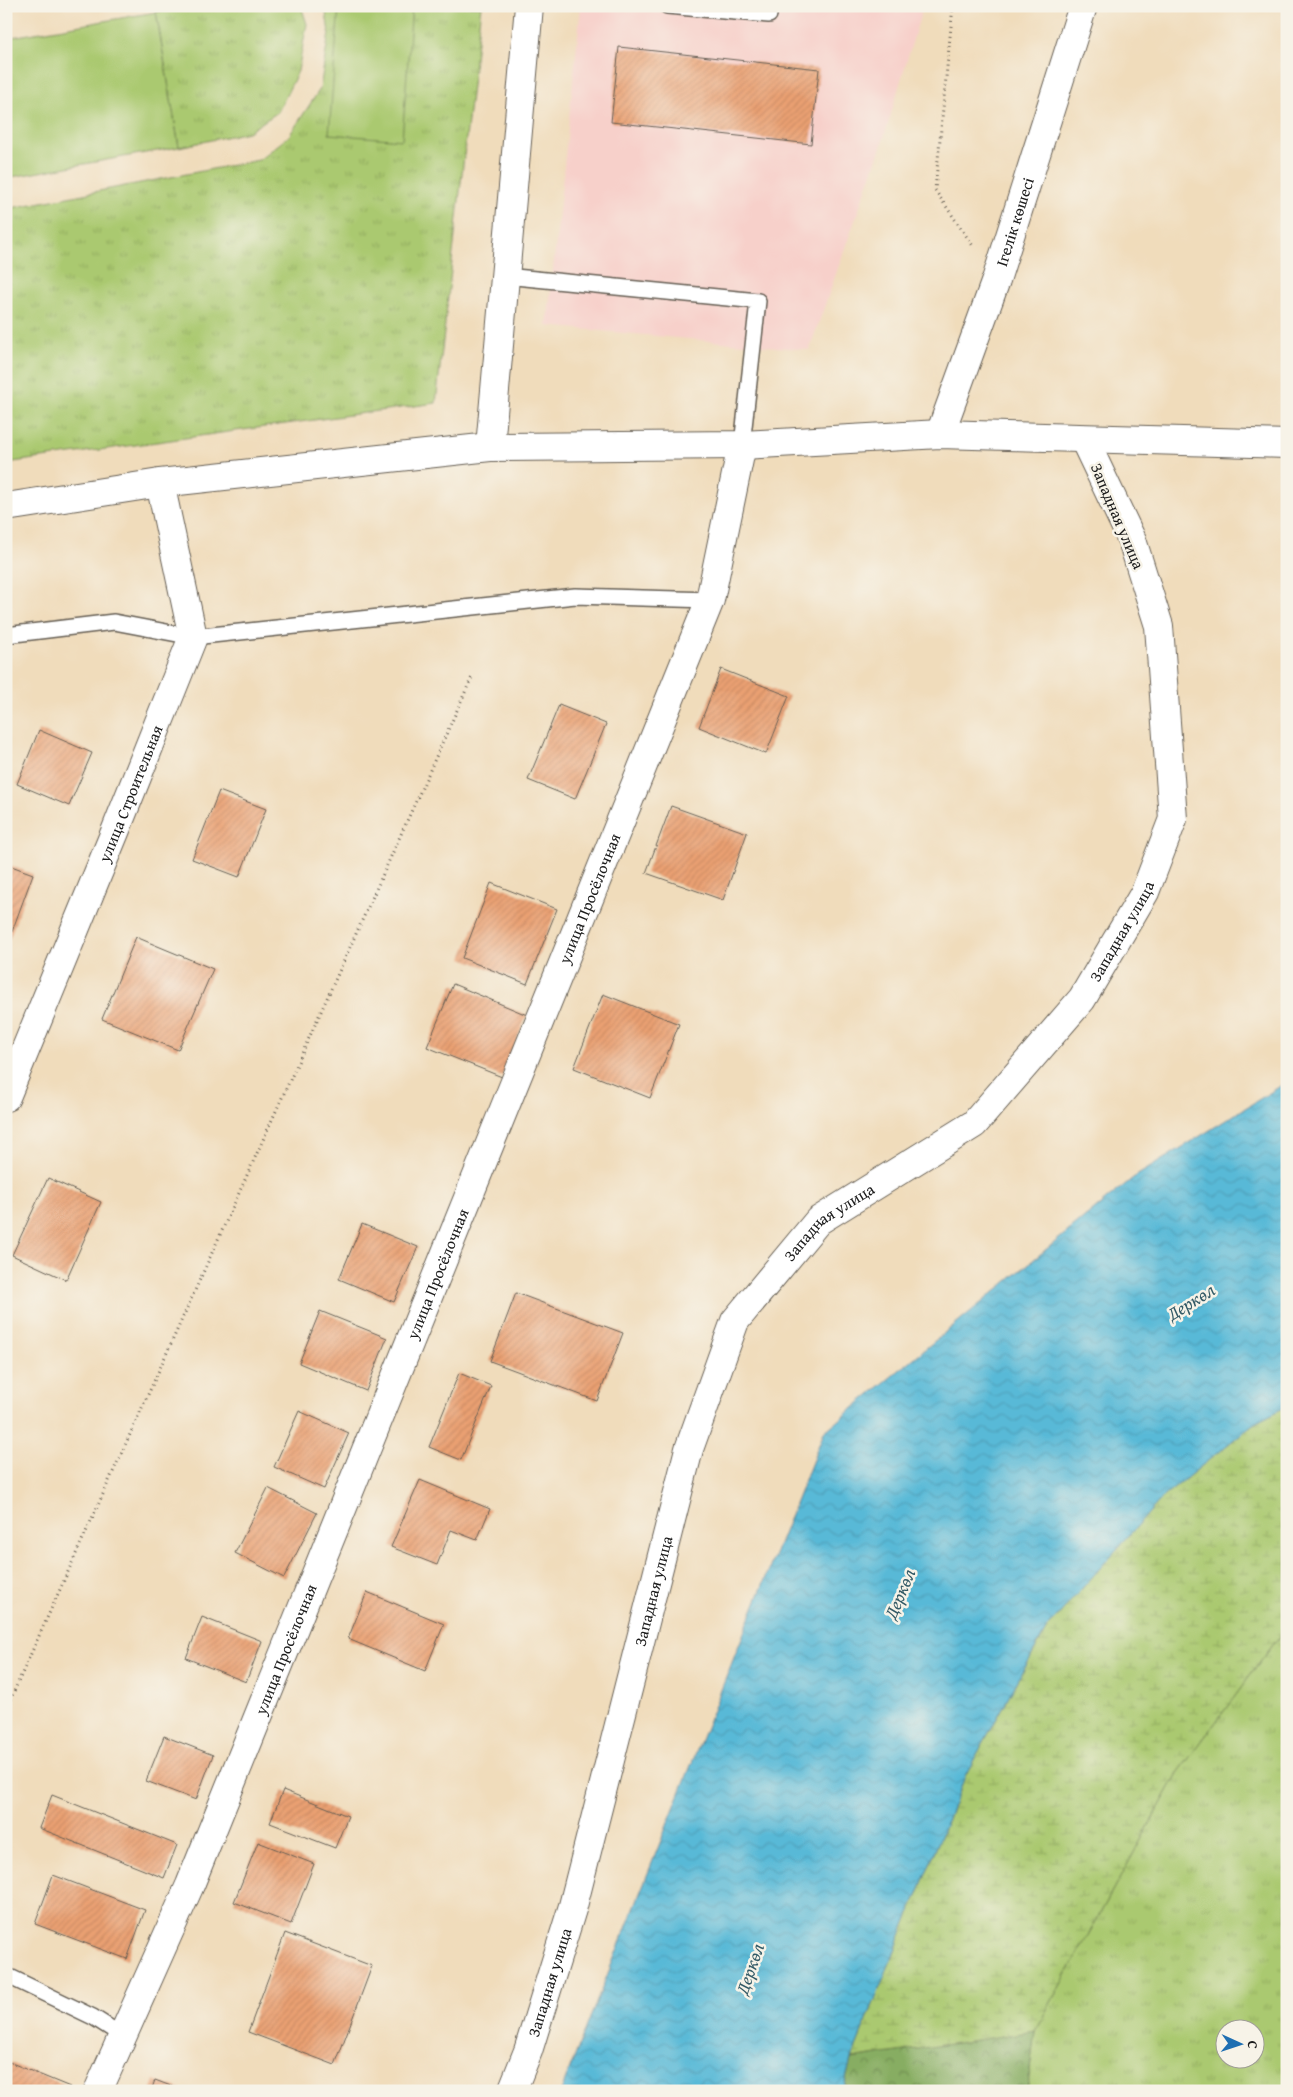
<svg xmlns="http://www.w3.org/2000/svg" width="1293" height="2097" viewBox="0 0 1293 2097" font-family="'Gentium Book Plus',serif">
  <style>
    .built { fill: #f7d0ca }
    .grass { fill: url(#grass-tufts); stroke: #637246; fill-rule: evenodd }
    .forest { fill: url(#forest-crowns); stroke: #52643f }
    .wetland { fill: url(#wetland-marsh); stroke: #637246 }
    .garden { fill: #aac970; stroke: #637246 }
    .water { fill: url(#water-waves); stroke: #3a6a7a }
    .building { fill: url(#building-hatch) }
    .lines { fill: none; stroke-linecap: round; stroke-linejoin: round }
    .lane-casing { stroke: #665f54; stroke-width: 18 }
    .street-casing { stroke: #665f54; stroke-width: 30 }
    .secondary-casing { stroke: #665f54; stroke-width: 30 }
    .path { stroke: #665f54; stroke-width: 3; stroke-dasharray: 1 4; stroke-linecap: butt }
    .lane { stroke: #fff; stroke-width: 15 }
    .street { stroke: #fff; stroke-width: 28 }
    .secondary { stroke: #fff; stroke-width: 28 }
    .labels { text-anchor: middle; stroke-width: 5; stroke-linejoin: round; paint-order: stroke }
    .street-label { font-size: 16px; fill: #1c1c1c; stroke: #f7f3e8 }
    .water-label { font-size: 18px; font-style: italic; fill: #345b67; stroke: #f7f3e8 }
  </style>
  <defs>
    <pattern id="grass-tufts" width="24" height="20" patternUnits="userSpaceOnUse" patternTransform="scale(1.25)"><rect width="24" height="20" fill="#aac970"/><path d="M3 7l-1-3M5 7V3M7 7l1-3M15 17l-1-3M17 17v-4M19 17l1-3" fill="none" stroke="#92ac60"/></pattern>
    <pattern id="forest-crowns" width="20" height="18" patternUnits="userSpaceOnUse" patternTransform="scale(1.25)"><rect width="20" height="18" fill="#87ad62"/><path d="M2 6a3 3 0 1 1 6 0M12 15a3 3 0 1 1 6 0" fill="none" stroke="#6e8c50"/></pattern>
    <pattern id="wetland-marsh" width="20" height="14" patternUnits="userSpaceOnUse" patternTransform="scale(1.25)"><rect width="20" height="14" fill="#aac970"/><path d="M1 5h8M5 5V1M11 12h8M15 12V8" fill="none" stroke="#92ac60"/></pattern>
    <pattern id="water-waves" width="16" height="10" patternUnits="userSpaceOnUse" patternTransform="scale(1.25)"><rect width="16" height="10" fill="#59b9d7"/><path d="M0 5q4-4 8 0t8 0" fill="none" stroke="#4d9eb8"/></pattern>
    <pattern id="building-hatch" width="6" height="6" patternUnits="userSpaceOnUse" patternTransform="scale(1.25)"><rect width="6" height="6" fill="#eaa072"/><path d="M-1 1l2-2M0 6l6-6M5 7l2-2" fill="none" stroke="#c88962"/></pattern>
  </defs>
  <rect width="100%" height="100%" fill="#f7f3e8"/>
  <filter id="ink" filterUnits="userSpaceOnUse"><feTurbulence type="fractalNoise" baseFrequency=".02" numOctaves="2"/><feDisplacementMap in="SourceGraphic" scale="10" xChannelSelector="R" yChannelSelector="G"/><feConvolveMatrix kernelMatrix="1 2 1 2 8 2 1 2 1" color-interpolation-filters="sRGB"/></filter>
  <filter id="wash" filterUnits="userSpaceOnUse"><feTurbulence type="fractalNoise" baseFrequency=".0096" numOctaves="4" result="noise"/><feDisplacementMap in="SourceGraphic" scale="20" xChannelSelector="R" yChannelSelector="G"/><feGaussianBlur stdDeviation="1.12" result="paint"/><feColorMatrix in="noise" values="0 0 0 0 0 0 0 0 0 0 0 0 0 0 0 0 0 1.4 0 .05"/><feComposite in="paint" operator="in"/></filter>
  <g filter="url(#wash)">
    <rect width="100%" height="100%" fill="#f0dcbb"/>
    <!-- built -->
    <path class="built" d="M581,6H923L882,144L809,350L547,326Z"/>
    <!-- grass -->
    <path class="grass" d="M183,6H301L307,24L298,71L278,112L248,132L179,147L156,12Z
      M325,6H481L436,403L6,463V209L259,160L289,136L320,89L329,33Z
      M1287,1626V2091H1027L1035,2031L1178,1773ZM1226,2030H1256V2060H1226Z"/>
    <!-- forest -->
    <path class="forest" d="M1035,2031L1027,2091H843L851,2059Z"/>
    <!-- wetland -->
    <path class="wetland" d="M1287,1406V1626L1178,1773L1035,2031L851,2059L966,1774L1047,1628L1162,1498L1253,1424Z"/>
    <!-- garden -->
    <path class="garden" d="M339,6H412L402,140L329,134Z
      M156,12L179,147L6,178V38Z"/>
    <!-- water -->
    <path class="water" d="M1287,1082V1406L1253,1424L1162,1498L1047,1628L966,1774L851,2059L843,2091H561L824,1432L1133,1178Z"/>
    <g id="blocks">
      <!-- building -->
      <path class="building" d="M619,47L819,69L811,144L611,122Z
        M721,669L789,696L766,754L699,727Z
        M559,705L606,724L575,799L528,780Z
        M39,730L92,753L69,806L17,784Z
        M219,791L266,809L239,877L192,859Z
        M671,806L747,833L723,900L646,873Z
        M6,864L33,874L6,948Z
        M491,883L557,909L527,984L462,958Z
        M136,937L213,969L178,1050L102,1019Z
        M453,984L527,1015L502,1077L427,1047Z
        M603,994L679,1024L650,1098L574,1068Z
        M48,1178L101,1202L66,1280L12,1255Z
        M362,1224L418,1247L394,1302L339,1279Z
        M516,1293L623,1333L597,1401L490,1361Z
        M320,1311L387,1338L366,1391L299,1363Z
        M459,1373L491,1386L461,1460L429,1447Z
        M299,1411L349,1433L324,1489L274,1467Z
        M420,1480L490,1509L477,1540L451,1530L437,1565L391,1547Z
        M268,1488L317,1513L284,1578L235,1553Z
        M367,1592L444,1624L425,1671L348,1639Z
        M202,1617L262,1641L246,1682L186,1658Z
        M164,1736L213,1755L196,1800L146,1781Z
        M283,1790L348,1816L335,1848L270,1823Z
        M52,1795L177,1845L164,1878L39,1828Z
        M258,1842L314,1864L291,1924L234,1902Z
        M53,1875L145,1910L127,1959L35,1924Z
        M285,1933L372,1966L335,2065L248,2032Z
        M9,2062L70,2087L68,2091H6V2069Z
        M155,2080L184,2091H151Z"/>
    </g>
  </g>
  <g filter="url(#ink)">
    <use href="#blocks" fill-opacity="0" stroke="#665f54" stroke-width="1"/>
    <g class="lines">
      <defs>
        <path id="lane" d="M667,6L769,15
          M505,276L758,301L742,445
          M6,635L114,622L193,637L575,596L710,600
          M6,1975L93,2017L123,2036"/>
        <g id="street">
          <path d="M490,447L529,6"/>
          <path id="s1" d="M6,1097L115,832L193,637L160,483"/>
          <path id="s2" d="M98,2091L190,1885L710,600L742,445"/>
          <path id="s3" d="M512,2091L528,2051L573,1906L689,1449L735,1321L818,1221L974,1124L1082,999L1145,892L1173,819L1159,626L1132,540L1084,439"/>
        </g>
        <g id="secondary">
          <path id="s4" d="M940,434L996,280L1083,6"/>
          <path d="M6,507L160,483L490,447L742,445L940,434L1287,444"/>
        </g>
      </defs>
      <!-- lane casing -->
      <use href="#lane" class="lane-casing"/>
      <!-- street casing -->
      <use href="#street" class="street-casing"/>
      <!-- secondary casing -->
      <use href="#secondary" class="secondary-casing"/>
      <!-- path -->
      <path class="path" d="M953,6L935,190L973,246
        M8,19L9,6
        M6,1709L472,677"/>
      <!-- lane -->
      <use href="#lane" class="lane"/>
      <!-- street -->
      <use href="#street" class="street"/>
      <!-- secondary -->
      <use href="#secondary" class="secondary"/>
    </g>
  </g>
  <g class="labels">
    <!-- street labels -->
    <g class="street-label">
      <text dy="6" stroke="none"><textPath href="#s4" startOffset="225">Ігелік көшесі</textPath></text>
      <text transform="translate(1118 516) rotate(67)" y="6">Западная улица</text>
      <text dy="6" stroke="none"><textPath href="#s1" startOffset="328">улица Строительная</textPath></text>
      <text dy="6" stroke="none"><textPath href="#s2" startOffset="1290">улица Просёлочная</textPath></text>
      <text dy="6" stroke="none"><textPath href="#s3" startOffset="1360">Западная улица</textPath></text>
      <text dy="6" stroke="none"><textPath href="#s3" startOffset="940">Западная улица</textPath></text>
      <text dy="6" stroke="none"><textPath href="#s2" startOffset="885">улица Просёлочная</textPath></text>
      <text dy="6" stroke="none"><textPath href="#s3" startOffset="520">Западная улица</textPath></text>
      <text dy="6" stroke="none"><textPath href="#s2" startOffset="480">улица Просёлочная</textPath></text>
      <text dy="6" stroke="none"><textPath href="#s3" startOffset="115">Западная улица</textPath></text>
    </g>
    <!-- water labels -->
    <g class="water-label">
      <text transform="translate(1191 1302) rotate(-32)" y="6">Деркөл</text>
      <text transform="translate(900 1594) rotate(-67)" y="6">Деркөл</text>
      <text transform="translate(750 1969) rotate(-71)" y="6">Деркөл</text>
    </g>
  </g>
  <!-- margin -->
  <rect width="1293" height="2097" fill="none" stroke="#f7f3e8" stroke-width="25"/>
  <!-- north arrow -->
  <g transform="translate(1240 2044) rotate(93)"><circle r="24" fill="#f7f3e8" stroke="#9f9d96"/>
  <path d="M0-4L9 19L0 12L-9 19Z" fill="#1f6fb2"/>
  <text y="-8" font-size="14" font-weight="bold" text-anchor="middle" fill="#1c1c1c">С</text>
  </g>
</svg>
